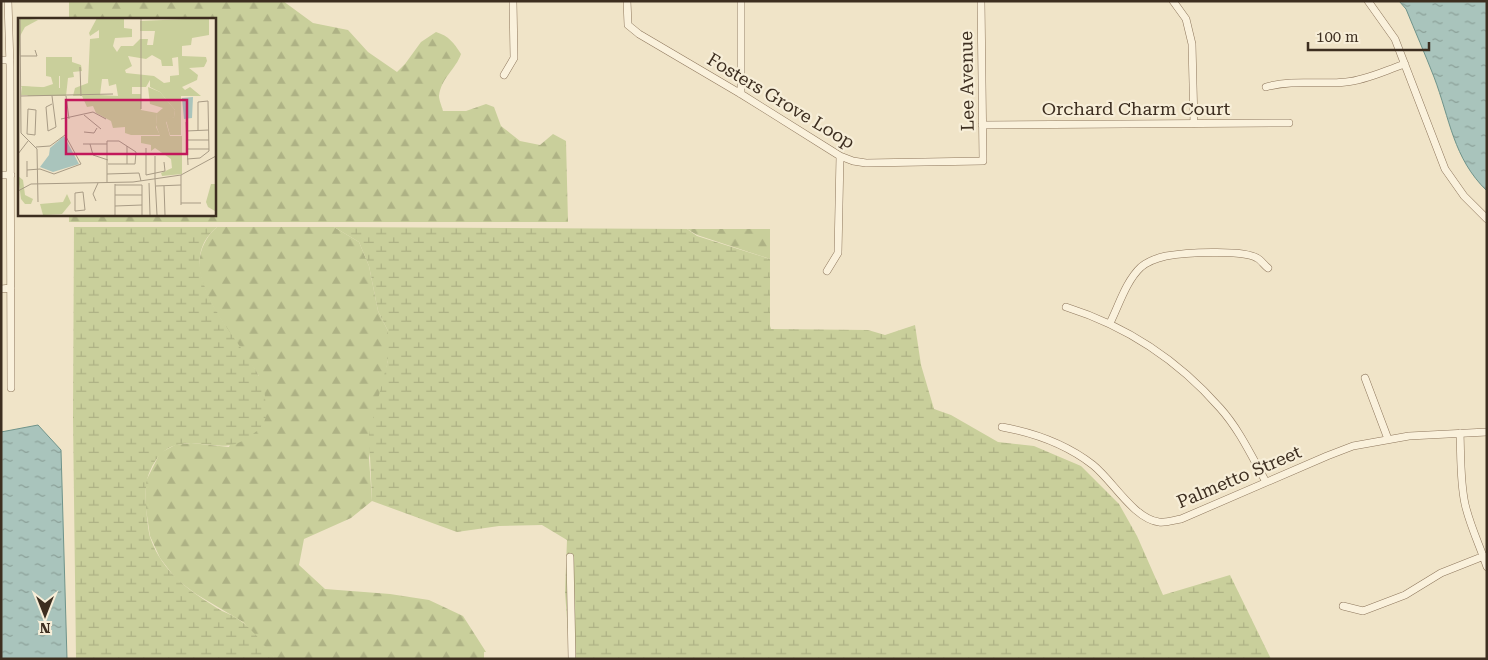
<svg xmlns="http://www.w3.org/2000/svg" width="1488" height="660" viewBox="0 0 1488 660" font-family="'Roboto Serif',serif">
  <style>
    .forest { fill: url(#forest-firs) }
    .wetland { fill: url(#wetland-marsh) }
    .water { fill: url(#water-ripples); stroke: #6f938a }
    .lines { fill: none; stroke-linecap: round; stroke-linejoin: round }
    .street-casing { stroke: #8d765c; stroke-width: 8 }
    .street { stroke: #faf1dc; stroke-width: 7 }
    .labels { text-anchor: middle; stroke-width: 4.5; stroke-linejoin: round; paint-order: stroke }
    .street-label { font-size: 18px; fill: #3d2e20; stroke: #f7eed8 }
    .inset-road { fill: none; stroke: #a89b85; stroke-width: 1 }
    .view { fill: #c2185b; fill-opacity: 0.15; stroke: #c2185b; stroke-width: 2.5 }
    .inset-edge { fill: none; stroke: #3d2e20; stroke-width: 2.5 }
  </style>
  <defs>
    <pattern id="forest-firs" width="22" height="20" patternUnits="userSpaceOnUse" patternTransform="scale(1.25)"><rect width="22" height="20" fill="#c9cf9b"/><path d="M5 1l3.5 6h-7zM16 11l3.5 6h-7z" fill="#aeb285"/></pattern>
    <pattern id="wetland-marsh" width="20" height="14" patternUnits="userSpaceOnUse" patternTransform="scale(1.25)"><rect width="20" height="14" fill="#c9cf9b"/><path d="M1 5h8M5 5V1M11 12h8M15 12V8" fill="none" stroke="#aeb285"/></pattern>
    <pattern id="water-ripples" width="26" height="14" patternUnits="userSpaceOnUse" patternTransform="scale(1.25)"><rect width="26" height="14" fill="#a9c4bc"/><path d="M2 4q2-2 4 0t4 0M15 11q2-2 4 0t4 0" fill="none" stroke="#8ba098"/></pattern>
  </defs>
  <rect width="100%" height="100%" fill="#f0e4c8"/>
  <!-- forest -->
  <path class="forest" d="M69,1H283L313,23L348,30L368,52L397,72L405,64L421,42L436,32C449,36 454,43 461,54C456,69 441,78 439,96C439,100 442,107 443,111H466L486,104L494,107L501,126L520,141L540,145L553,134L566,141L568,222H69V214H214V19H69Z
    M217,227H334L359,242L369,266L378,311L388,331V360L369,458L372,501L351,518L304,539L299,565L325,589L390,594L429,600L463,616L486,652H484V659H275L243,622L196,594L176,579L160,558L150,536L146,509V481L160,453L175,445L191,443L229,447L259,376C242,349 205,304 200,272C197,256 204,238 217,227Z
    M687,229H770V259L697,235Z"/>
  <!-- wetland -->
  <path class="wetland" d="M74,227H217C167,268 239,338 259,376C265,386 265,397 266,409C267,421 262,427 253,434C225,457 207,438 177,445C161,448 151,465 147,480C144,490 147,526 150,537C162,573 191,592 222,611C229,614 236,617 242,622C253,630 267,648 275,659H76L73,417Z
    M334,227L687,229L697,236L770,259V326L771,329L868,330L885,335L915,325L921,365L934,409L951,415L998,442L1034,446L1081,466L1119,504L1137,536L1163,595L1230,575L1271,659H570L565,592L567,540L542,525L499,526L457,532L372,501L369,434L388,360V331L378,311L369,266L359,242Z"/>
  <!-- water -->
  <path class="water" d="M1399,1H1487V191C1453,158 1450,119 1434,77C1425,54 1415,31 1406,9Z
    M38,425L61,450L67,659H1V432Z"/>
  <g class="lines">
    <defs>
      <path id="street" d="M8,1L10,66L11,388
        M627,1L628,25L639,34L741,94L840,156L853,161L866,163L983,161L981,1
        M741,1V94
        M1173,1L1186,19L1192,44L1194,124
        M1368,1L1395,39L1445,169L1464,196L1487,219
        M1,60H10
        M504,75L514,58L513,1
        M1266,87C1294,79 1319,85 1346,82C1367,80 1386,70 1405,64
        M982,125L1289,123
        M1,175H11
        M827,271L838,253L840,156
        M1,289L11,288
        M1066,307C1126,326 1178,360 1220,408C1239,429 1252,457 1266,482
        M1110,323C1119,305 1126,281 1141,267C1148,261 1157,258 1166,256C1183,253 1242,249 1257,258C1261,260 1264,265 1268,268
        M1365,378L1388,439
        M1002,427C1035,433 1066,444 1093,465C1113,481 1134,519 1159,522C1166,523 1174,520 1181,519L1327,456L1353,446L1409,436L1487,432
        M1460,433C1461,457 1460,481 1465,504C1470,526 1480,546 1487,567
        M570,557L572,659
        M1343,606L1363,611L1405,595L1441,573L1484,556"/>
    </defs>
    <!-- street casing -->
    <use href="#street" class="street-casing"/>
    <!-- street -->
    <use href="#street" class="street"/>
  </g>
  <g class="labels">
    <!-- street labels -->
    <g class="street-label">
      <text transform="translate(967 81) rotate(-91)" y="6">Lee Avenue</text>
      <text transform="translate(781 101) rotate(31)" y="6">Fosters Grove Loop</text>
      <text x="1136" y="115">Orchard Charm Court</text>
      <text transform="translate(1239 477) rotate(-23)" y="6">Palmetto Street</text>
    </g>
  </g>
  <!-- overview -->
  <g transform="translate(18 18)">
    <rect width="198" height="198" fill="#f0e4c8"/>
    <path d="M130,69L142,74L157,92L156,99L148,104L152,118H164V156L144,158L143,155L154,150L153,141L137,130L133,133V127L123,125V118H142L138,107L139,95L145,90L132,86Z" fill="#c9cf9b"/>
    <path d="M3,0L20,2L7,9L2,18V39L0,4ZM79,0H106V10L114,11V19L97,20L95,28L99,34L103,28H115L122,21H130L129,27H135L137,13H122V3L191,0V17L174,20L173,27L164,28V38L188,39L189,43L186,49L171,50L180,57L179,62L164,69L167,72L172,69L183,78H163V117H152L148,102L156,99L157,92L142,74L132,69V62L128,69H114V76H123V92L139,95L138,109L142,117H113L107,115V109L95,110L93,103L78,95L75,88L69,89L64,78H55L57,70L70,65L72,21L81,20V12L72,18L71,15ZM134,37L143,42L144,48H155L154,40L160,39L161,57L152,58V64L146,65L136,58L108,55L107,52L114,48L110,38L128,41ZM84,61H90L91,68L98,66L100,78L82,77ZM28,39H54V44L63,47L64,53L55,54L56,59L50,60L48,78H10L3,68L42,70V58H28ZM0,158L5,162L7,177L15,181L13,186H7L3,181ZM193,166H197V193L190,189L188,184ZM49,176L53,185L44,196L25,197L22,186L45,184Z" fill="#c9cf9b" fill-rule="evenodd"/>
    <path d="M28,39H41V77H3L4,68L23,70L35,66L33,59L28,58Z" fill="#c9cf9b"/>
    <path d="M175,79L174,100L166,101L164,80ZM46,118L61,146L35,154L22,149L31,137L32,130Z" fill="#a9c4bc"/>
    <path class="inset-road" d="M2,0L3,115L19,131L20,184M123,0V91M2,38H19L17,32M62,49L63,78M3,78L95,76M48,78L51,101M34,86L28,89L30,113L38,109L34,78M10,91L18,92L17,117L9,116ZM66,97L83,111M43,101L75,94L88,101M168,104L170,147M168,113L191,112M66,114L76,115L79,110M168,122H191M65,126H89M72,126L75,137L90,142M109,128V146M128,130V157L147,153L146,144M168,131H191M0,136L10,123M137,138V161M169,141L182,140L191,133L190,83L180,84V112M9,143V159M9,152L22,151L36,156L63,146L47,117L32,128L18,129M89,156L121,155L123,163M163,157V187M137,161L139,197M89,164V123H101L118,134L117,146H90M131,165L132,197M97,166V197M97,167H124V197M138,168L163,167M146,168L147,197M0,173L13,166L115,164L163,157L198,138M65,174L67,192L57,193V175ZM97,177H124M78,183L75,176L80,165M163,185H183M97,188L124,187"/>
    <path class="view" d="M48,82H169V136H48Z"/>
    <rect width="198" height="198" class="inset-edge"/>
  </g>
  <!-- border -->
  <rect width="1488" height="660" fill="none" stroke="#3d2e20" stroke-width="5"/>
  <!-- north arrow -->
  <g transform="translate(45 615) rotate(180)" stroke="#f7eed8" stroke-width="4" paint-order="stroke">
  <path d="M0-4L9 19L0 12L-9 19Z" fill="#3d2e20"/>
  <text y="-8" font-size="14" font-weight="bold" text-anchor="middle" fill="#3d2e20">N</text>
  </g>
  <!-- scale -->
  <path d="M1308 42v8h121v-8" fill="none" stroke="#3d2e20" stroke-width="2.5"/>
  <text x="1316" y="42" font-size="15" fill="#3d2e20" stroke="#f7eed8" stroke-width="4" paint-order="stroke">100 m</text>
</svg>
